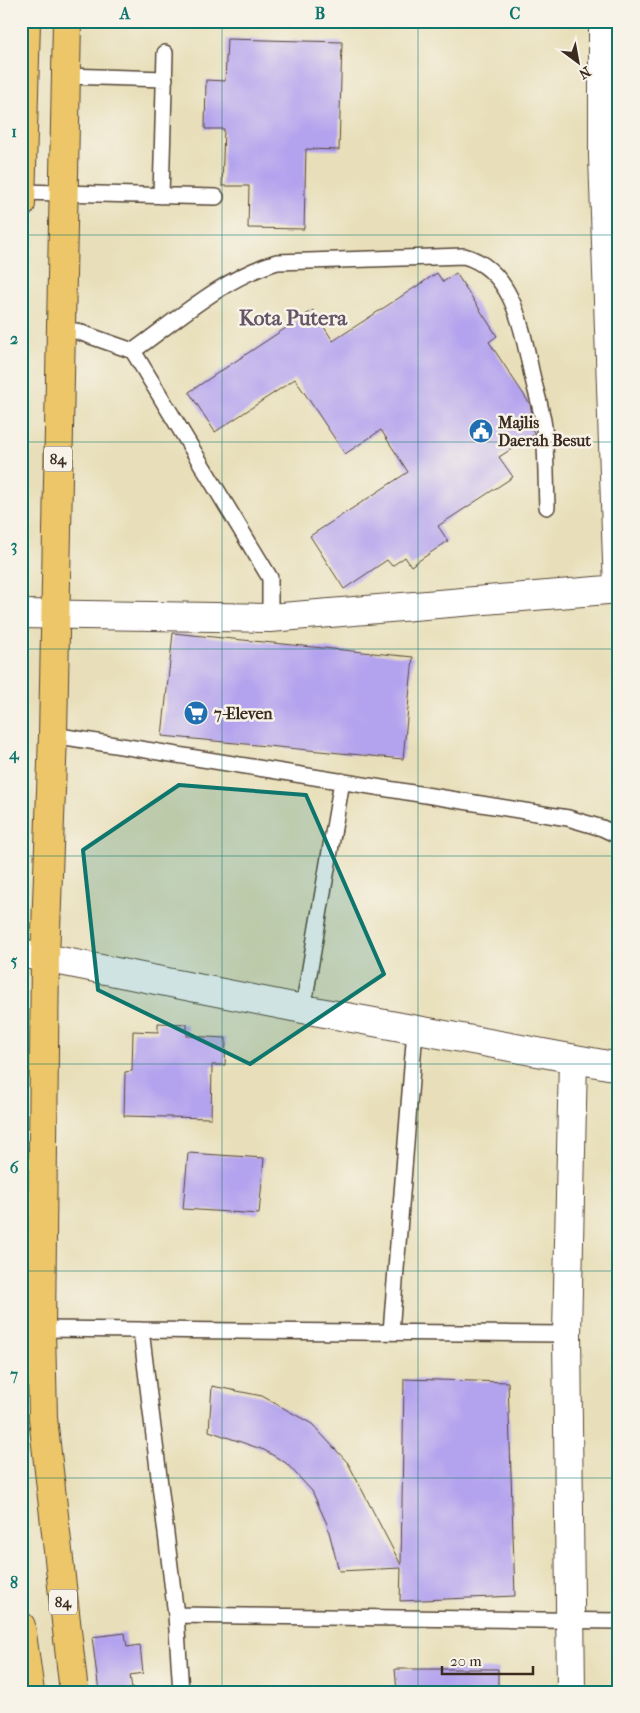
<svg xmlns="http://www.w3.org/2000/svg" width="640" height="1713" viewBox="0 0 640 1713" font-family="'IM FELL French Canon',serif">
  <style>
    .building { fill: #b3a2ee }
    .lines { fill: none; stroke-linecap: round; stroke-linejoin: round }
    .service-casing { stroke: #554535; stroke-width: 18 }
    .minor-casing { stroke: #554535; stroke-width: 30 }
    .tertiary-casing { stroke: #554535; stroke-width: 30 }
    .primary-casing { stroke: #554535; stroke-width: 30 }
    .service { stroke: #fff; stroke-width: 15 }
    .minor { stroke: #fff; stroke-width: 28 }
    .tertiary { stroke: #fff; stroke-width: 28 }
    .primary { stroke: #ecc669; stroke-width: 28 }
    .marked { fill: #0f766e; fill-opacity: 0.2; stroke: #0f766e; stroke-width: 4; stroke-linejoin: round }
    .grid { fill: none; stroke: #0f766e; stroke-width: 1; stroke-opacity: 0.55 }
    .labels { text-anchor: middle; stroke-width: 5; stroke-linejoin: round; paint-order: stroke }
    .shield { fill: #f7f3e8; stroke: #73665b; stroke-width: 1 }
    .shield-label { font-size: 15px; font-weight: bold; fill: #3b2a1e }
    .poi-label { font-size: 16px; font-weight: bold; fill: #3b2a1e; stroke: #f7f3e8; text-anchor: start }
    .district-label { font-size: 21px; font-weight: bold; fill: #655467; stroke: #f7f3e8 }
    .neatline { fill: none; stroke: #0f766e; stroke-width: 2 }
    .grid-label { font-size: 16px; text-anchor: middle; font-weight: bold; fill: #0f766e }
  </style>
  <rect width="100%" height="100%" fill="#f7f3e8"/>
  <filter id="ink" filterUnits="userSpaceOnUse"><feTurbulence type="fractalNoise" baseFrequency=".02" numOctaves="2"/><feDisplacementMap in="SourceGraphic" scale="10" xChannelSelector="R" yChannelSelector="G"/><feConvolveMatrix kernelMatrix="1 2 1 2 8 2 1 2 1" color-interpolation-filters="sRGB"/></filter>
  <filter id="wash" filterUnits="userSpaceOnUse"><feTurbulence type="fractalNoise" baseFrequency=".0096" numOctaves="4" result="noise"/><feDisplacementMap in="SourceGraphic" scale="20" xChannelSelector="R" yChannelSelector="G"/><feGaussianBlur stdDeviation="1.12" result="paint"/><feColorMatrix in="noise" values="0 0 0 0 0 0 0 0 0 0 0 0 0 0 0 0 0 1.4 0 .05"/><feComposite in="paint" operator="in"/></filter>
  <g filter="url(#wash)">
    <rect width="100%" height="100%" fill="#e8dfba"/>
    <g id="blocks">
      <!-- building -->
      <path class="building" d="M227,39L342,42L339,150L306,149L304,229L248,228L249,186H222L224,129H205L206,80L225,81Z
        M437,273L443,282L456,273L497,336L489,342L530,404L532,414L525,418L535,434L499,457L513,477L438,526L448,541L411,566L405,557L392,566L387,560L344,589L310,536L408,472L381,430L345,454L295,379L215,432L189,392L313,310L333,341Z
        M173,633L413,657L403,759L162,736Z
        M158,1023L187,1024V1036L226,1038L225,1065H212L211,1118L124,1116L125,1072L132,1071L133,1031L158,1032Z
        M188,1153L264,1158L259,1214L183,1209Z
        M404,1379L508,1382L515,1596L400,1601L401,1568L339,1571L327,1524L312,1491L286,1463L264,1450L209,1431L212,1386L262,1396L312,1424L348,1463L401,1565Z
        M125,1633L127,1647L140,1645L143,1673L130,1675L132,1689L99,1692L92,1637Z
        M395,1669H498V1692H397Z"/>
    </g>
  </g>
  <g filter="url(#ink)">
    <use href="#blocks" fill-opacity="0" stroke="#554535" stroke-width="1"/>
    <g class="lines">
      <defs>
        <path id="service" d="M65,76L165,79
          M21,192L216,197
          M161,196L165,53
          M60,331H76L133,351L270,578V618
          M133,351C178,319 223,278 277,262L464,256C514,270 522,330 532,375C536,392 542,410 544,427C546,453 546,481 547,507
          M53,735L568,818L602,828L619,836
          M303,1009L342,781
          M41,1329L141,1330L176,1615L181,1692
          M141,1330L567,1334
          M391,1332L415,1030
          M176,1615L619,1621"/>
        <path id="minor" d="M603,21V156L618,589
          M21,614L270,618L619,589
          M45,958L303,1009L619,1067
          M571,1692L567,1334L573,1059"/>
        <path id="tertiary" d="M21,953L45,958"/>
        <path id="primary" d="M67,21L53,735L45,958L41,1329L43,1418L74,1692
          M21,204L26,21
          M21,1626L30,1692"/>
      </defs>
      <!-- service casing -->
      <use href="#service" class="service-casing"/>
      <!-- minor casing -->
      <use href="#minor" class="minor-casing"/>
      <!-- tertiary casing -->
      <use href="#tertiary" class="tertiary-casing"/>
      <!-- primary casing -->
      <use href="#primary" class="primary-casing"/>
      <!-- service -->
      <use href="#service" class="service"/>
      <!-- minor -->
      <use href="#minor" class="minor"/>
      <!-- tertiary -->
      <use href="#tertiary" class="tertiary"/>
      <!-- primary -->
      <use href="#primary" class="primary"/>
    </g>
  </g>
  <!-- marked area -->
  <path class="marked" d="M179,785L306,795L384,974L250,1064L98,990L83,850Z"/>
  <!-- grid -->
  <path class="grid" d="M222,21V1692M418,21V1692M21,235H619M21,442H619M21,649H619M21,856H619M21,1064H619M21,1271H619M21,1478H619"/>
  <!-- icons -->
  <defs>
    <symbol id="civic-disc" viewBox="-11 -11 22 22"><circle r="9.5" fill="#1f6fb2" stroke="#f7f3e8"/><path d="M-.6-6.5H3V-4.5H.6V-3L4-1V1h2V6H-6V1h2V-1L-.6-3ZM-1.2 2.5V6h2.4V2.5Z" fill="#fff"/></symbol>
    <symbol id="supermarket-disc" viewBox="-11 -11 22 22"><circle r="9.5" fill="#1f6fb2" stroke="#f7f3e8"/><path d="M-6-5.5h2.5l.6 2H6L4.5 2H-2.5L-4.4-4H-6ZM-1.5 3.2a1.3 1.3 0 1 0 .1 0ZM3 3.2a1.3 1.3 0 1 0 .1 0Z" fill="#fff"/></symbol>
  </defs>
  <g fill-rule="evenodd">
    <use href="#civic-disc" x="467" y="417" width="28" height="28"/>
    <use href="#supermarket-disc" x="182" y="699" width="28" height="28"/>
  </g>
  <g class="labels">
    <!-- shield labels -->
    <g class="shield">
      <rect x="44" y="446.5" width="28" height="25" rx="4"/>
      <rect x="49" y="1589.5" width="28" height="25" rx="4"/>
    </g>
    <g class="shield-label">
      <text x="58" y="464">84</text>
      <text x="63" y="1607">84</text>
    </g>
    <!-- poi labels -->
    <g class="poi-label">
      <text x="498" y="428">Majlis<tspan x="498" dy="18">Daerah Besut</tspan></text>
      <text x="214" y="719">7-Eleven</text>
    </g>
    <!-- district labels -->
    <g class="district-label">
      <text x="293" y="325">Kota Putera</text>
    </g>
  </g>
  <!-- margin -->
  <rect width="640" height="1713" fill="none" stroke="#f7f3e8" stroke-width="55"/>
  <!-- north arrow -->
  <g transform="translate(578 62) rotate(148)" stroke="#f7f3e8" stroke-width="4" paint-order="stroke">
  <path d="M0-4L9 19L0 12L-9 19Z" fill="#3b2a1e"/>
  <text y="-8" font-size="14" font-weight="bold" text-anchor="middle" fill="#3b2a1e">N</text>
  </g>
  <!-- scale -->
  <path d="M442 1666v8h91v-8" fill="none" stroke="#3b2a1e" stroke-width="2.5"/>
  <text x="450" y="1666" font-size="15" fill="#3b2a1e" stroke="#f7f3e8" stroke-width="4" paint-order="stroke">20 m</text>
  <rect x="28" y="28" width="584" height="1658" class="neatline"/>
  <g class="grid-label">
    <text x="125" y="19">A</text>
    <text x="320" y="19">B</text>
    <text x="515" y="19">C</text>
    <text x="14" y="137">1</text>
    <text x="14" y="344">2</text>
    <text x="14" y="551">3</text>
    <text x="14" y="759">4</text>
    <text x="14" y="966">5</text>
    <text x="14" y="1173">6</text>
    <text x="14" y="1380">7</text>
    <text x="14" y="1588">8</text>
  </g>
</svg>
